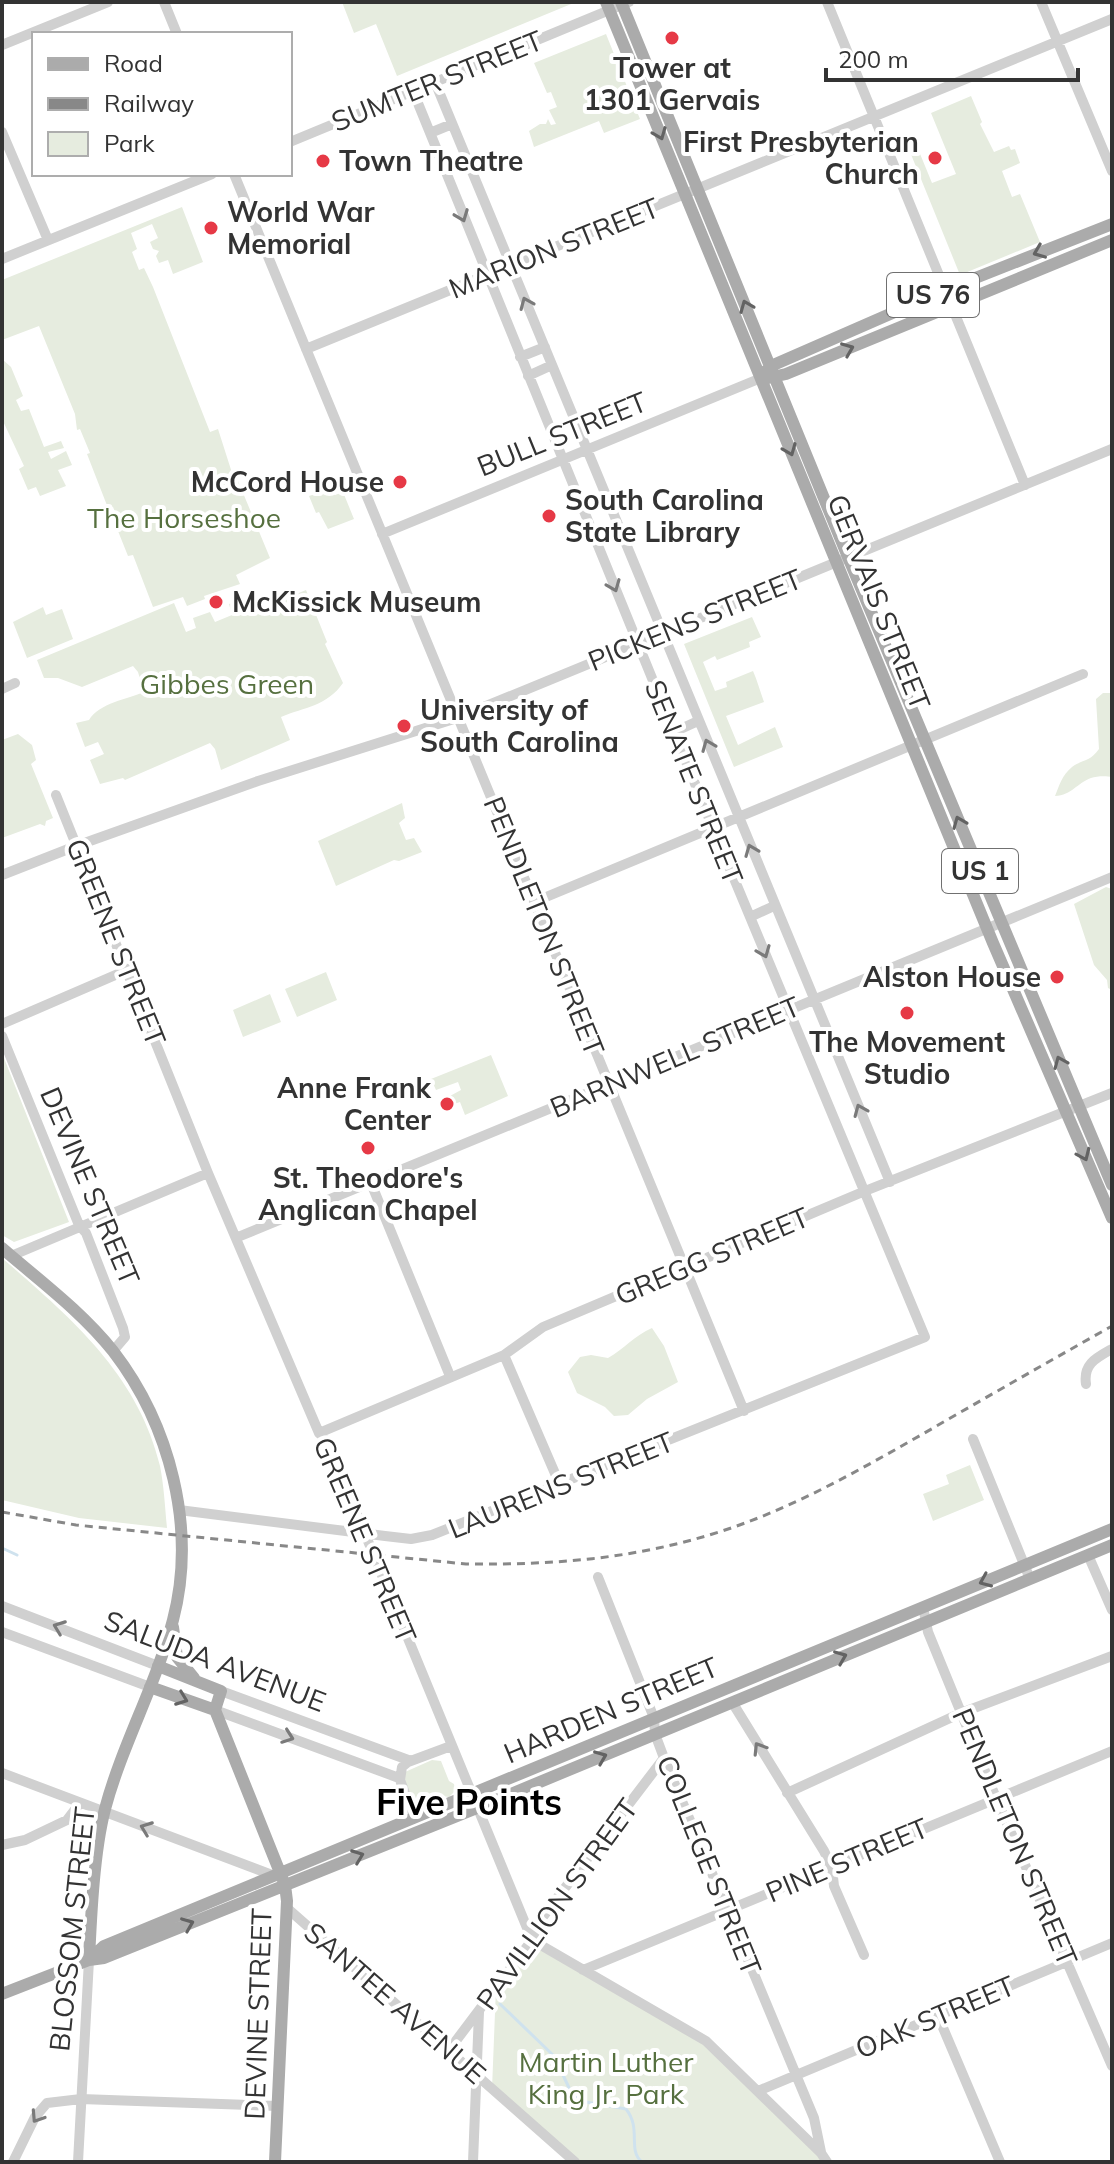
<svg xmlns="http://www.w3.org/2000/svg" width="1114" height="2164" viewBox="0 0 1114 2164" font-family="Mulish,sans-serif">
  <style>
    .green { fill: #e6ecdf }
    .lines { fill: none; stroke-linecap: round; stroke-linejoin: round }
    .stream { stroke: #cfe2ee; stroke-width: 3 }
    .minor { stroke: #d0d0d0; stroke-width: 10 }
    .major { stroke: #ababab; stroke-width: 12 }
    .rail { stroke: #888; stroke-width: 3; stroke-dasharray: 8 6; stroke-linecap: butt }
    .oneway { stroke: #636363 }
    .oneway2 { stroke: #7a7a7a }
    .poi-dot { fill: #e63946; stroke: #fff; stroke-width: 3 }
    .labels { text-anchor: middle; stroke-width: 8; stroke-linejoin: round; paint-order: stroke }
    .shield { fill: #fff; stroke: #707070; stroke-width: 2 }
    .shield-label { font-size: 26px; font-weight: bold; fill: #333 }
    .poi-label { font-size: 28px; font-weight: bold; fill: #333; stroke: #fff; text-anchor: start }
    .street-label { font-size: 28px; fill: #333; stroke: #fff }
    .park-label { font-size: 28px; fill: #56703f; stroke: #fff }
    .district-label { font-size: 36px; font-weight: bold; fill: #000; stroke: #fff }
  </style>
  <rect width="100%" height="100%" fill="#fff"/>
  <!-- green -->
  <path class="green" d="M342,2H576L397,76L376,24L354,33Z
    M606,34L640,119L604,133L599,121L534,147L529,131L540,124H546L548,119L551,125L556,124L549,110L557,107L551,92L547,93L534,63Z
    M971,96L982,122L980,124L994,152L1009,146L1011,150L1015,149L1020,163L1002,171L1012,197L1020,194L1040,242L960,275L908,147L916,144L932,183L956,174L931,113Z
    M182,207L203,262L173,274L168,260L159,263L156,256L159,251L153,249L150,242L158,238L152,224L131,233L137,249L132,252L139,270L144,268L153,287L210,432L218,429L233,476H236L270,558L236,575L240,584L204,596L205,599L187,606L183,597L153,607L133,555L128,556L116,526L120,524L113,507L108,508L87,454L90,453L80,429L77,430L75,414L39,326L2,340V280Z
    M2,359L11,367L23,396L16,400L21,411L29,409L44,447L61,441L64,448L48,452L51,459L66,451L72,465L58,470L66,486L40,496L36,487L28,490L19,469L24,466L2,419Z
    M330,483L335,495L343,492L354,519L328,529L319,512L316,513L309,496L321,492L319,487Z
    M306,590L327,642L325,644L343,683C327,706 305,707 281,717L290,740L221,770L215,749L210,743L125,780L123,778L100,784L90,760L104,754L98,742L85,747L76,723L89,720C99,703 128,699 144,692L138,672L133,666L82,687L58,678H44L37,660L174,603L186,632L196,628L193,618L210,612L215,622L232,615L229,604L245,598L248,606L259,603L262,608Z
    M43,607L46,615L62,609L73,639L27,658L13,622Z
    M752,617L761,637L749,642L750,647L717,660L715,656L703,662L715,691L727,687L726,682L753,671C757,680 760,691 764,702L726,716L738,745L775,727L783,747L734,767L684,644Z
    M1103,693H1112V777C1106,776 1097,776 1091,778C1077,783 1072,795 1055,796C1059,786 1062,775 1072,767C1083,759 1090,762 1099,749L1096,699Z
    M18,734L32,745L36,760L31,764L53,818L46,821L45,826L40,824L2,838V740Z
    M402,803L405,818L399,823L406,840L414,838L422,852L399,861L394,860L336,886L318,841Z
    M1106,887L1112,889V990L1108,988L1107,980L1094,965L1074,904Z
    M326,972L337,1000L297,1017L285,989Z
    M270,994L281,1022L243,1037L233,1010Z
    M2,1053L69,1222L14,1242L2,1235Z
    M491,1055L508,1096L465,1115L460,1102L454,1104L450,1096L461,1090L458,1082L436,1090L431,1079Z
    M2,1258C70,1317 138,1374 160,1466C164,1486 165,1507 167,1528L79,1518L2,1500Z
    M652,1328L664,1346L678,1382L647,1399L628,1415L614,1416L605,1407L577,1393L568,1372L580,1357L591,1355L608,1358C624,1349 635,1335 652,1328Z
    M970,1465L984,1500L933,1521L923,1494L949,1484L946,1475Z
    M432,1760L441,1761L449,1781L454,1784L455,1791L449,1797L441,1796L416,1803L403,1779L405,1772Z
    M532,1940L706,2041L827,2162H575L492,2089L496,1987Z"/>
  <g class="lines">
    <!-- stream -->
    <path class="stream" d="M2,1548L17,1555
      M500,2004L554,2056L571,2092L580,2101L626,2109C642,2129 627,2150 642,2162"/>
    <!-- minor -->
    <path class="minor" d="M164,2L177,34
      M827,2L1025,485
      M1041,2L1112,171
      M2,45L108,2
      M435,82L890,1182
      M2,132L48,240
      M430,133L452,124
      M290,142L629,2
      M234,174L744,1411
      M2,259L212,174
      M306,349L1112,19
      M520,357L545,347
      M528,376L552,365
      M382,534L761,378
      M2,689L15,683
      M674,732L698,721
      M56,795L208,1173L319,1433L327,1442L333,1456L532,1940L706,2041L821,2153L827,2162
      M2,875L76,846L258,781L457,718L1112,449
      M534,902L1083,674
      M750,917L774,906
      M2,1024L127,970
      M2,1036L79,1225L86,1233L123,1328L125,1337L113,1351
      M371,1183L450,1376
      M238,1237L1112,877
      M11,1256L208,1173
      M504,1355L560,1485
      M1086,1384C1083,1364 1096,1358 1112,1349
      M319,1433L504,1355L543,1327L865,1191L1112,1093
      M973,1439L1030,1579
      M179,1510L385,1536L411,1539L432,1535L925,1337L713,828L413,91
      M1088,1555L1112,1610
      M598,1577L654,1718L655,1734L664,1758L814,2118L821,2152
      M2,1606L158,1666
      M923,1607L928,1632L996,1798L1112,2066
      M2,1632L150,1687
      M221,1691L411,1761
      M732,1702L824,1851L832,1868L834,1886L864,1955
      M215,1710L399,1778
      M2,1773L272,1875
      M787,1793L961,1713L1112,1656
      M414,1817L400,1780L402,1767L408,1762L451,1746
      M2,1845L25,1840L67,1820L80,1803
      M287,1908L575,2162
      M583,1970L1112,1751
      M938,2016L1000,2162
      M449,2050L532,1940L542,1918L664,1758
      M758,2091L1112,1943
      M13,2162L35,2117L47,2103L81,2099L278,2106
      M78,2162L89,1960
      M473,2162L479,2012"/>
    <!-- major -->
    <path class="major" d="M606,2L993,943L1112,1218
      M621,2L848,557L1112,1185
      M766,371L771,366L945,290L1112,224
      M768,378L786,374L1112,240
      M2,1248C40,1281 81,1311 113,1351C170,1425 197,1528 173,1620C156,1685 122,1745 105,1809C94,1851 91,1915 89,1960
      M173,1627L177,1657L194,1678
      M158,1666L221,1691L215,1710L285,1885L287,1901L275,2162
      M150,1687L215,1710
      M89,1960L104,1946L1112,1529
      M2,1994L89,1960L104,1958L477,1808L1112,1545"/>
    <!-- rail -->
    <path class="rail" d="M2,1512L76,1525L466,1564C554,1565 634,1559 719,1532C791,1509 856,1472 921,1435C985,1398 1048,1362 1112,1326"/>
  </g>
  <!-- one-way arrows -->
  <defs><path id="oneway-chevron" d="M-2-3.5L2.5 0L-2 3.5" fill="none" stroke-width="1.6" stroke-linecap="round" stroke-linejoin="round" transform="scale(2)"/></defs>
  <g class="oneway">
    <use href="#oneway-chevron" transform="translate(660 134) rotate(68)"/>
    <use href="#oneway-chevron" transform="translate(1039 252) rotate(158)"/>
    <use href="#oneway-chevron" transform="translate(746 306) rotate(-112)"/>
    <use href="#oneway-chevron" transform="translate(848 349) rotate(-22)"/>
    <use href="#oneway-chevron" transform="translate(790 450) rotate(68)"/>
    <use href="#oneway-chevron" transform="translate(959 822) rotate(-112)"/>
    <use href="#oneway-chevron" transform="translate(1060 1062) rotate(-113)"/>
    <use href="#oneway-chevron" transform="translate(1084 1155) rotate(66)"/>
    <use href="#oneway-chevron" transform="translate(985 1581) rotate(157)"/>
    <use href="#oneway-chevron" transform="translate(841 1657) rotate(-22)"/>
    <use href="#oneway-chevron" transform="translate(182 1699) rotate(21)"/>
    <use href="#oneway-chevron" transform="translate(601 1757) rotate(-22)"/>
    <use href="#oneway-chevron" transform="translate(358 1856) rotate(-21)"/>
    <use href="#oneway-chevron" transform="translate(188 1924) rotate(-22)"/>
  </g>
  <g class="oneway2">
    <use href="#oneway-chevron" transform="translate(462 216) rotate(69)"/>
    <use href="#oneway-chevron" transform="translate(526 303) rotate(-113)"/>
    <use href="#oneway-chevron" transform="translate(614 586) rotate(68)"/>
    <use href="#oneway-chevron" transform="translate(708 745) rotate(-112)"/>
    <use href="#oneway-chevron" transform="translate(751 850) rotate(-112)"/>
    <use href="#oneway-chevron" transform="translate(764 952) rotate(68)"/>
    <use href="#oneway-chevron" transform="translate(860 1110) rotate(-113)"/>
    <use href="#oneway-chevron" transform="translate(59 1627) rotate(-159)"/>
    <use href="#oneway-chevron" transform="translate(288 1737) rotate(20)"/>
    <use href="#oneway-chevron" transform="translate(759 1748) rotate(-122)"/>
    <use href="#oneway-chevron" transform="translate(146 1828) rotate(-159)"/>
    <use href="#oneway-chevron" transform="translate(37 2117) rotate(123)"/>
  </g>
  <!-- markers -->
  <g class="poi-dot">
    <circle cx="672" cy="38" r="8"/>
    <circle cx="935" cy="158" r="8"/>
    <circle cx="323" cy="161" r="8"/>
    <circle cx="211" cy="228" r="8"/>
    <circle cx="400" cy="482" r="8"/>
    <circle cx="549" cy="516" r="8"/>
    <circle cx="216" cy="602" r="8"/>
    <circle cx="404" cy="726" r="8"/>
    <circle cx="1057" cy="977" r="8"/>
    <circle cx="907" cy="1013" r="8"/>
    <circle cx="447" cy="1104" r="8"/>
    <circle cx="368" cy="1148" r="8"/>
  </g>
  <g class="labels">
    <!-- shield labels -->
    <g class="shield">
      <rect x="887" y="273" width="92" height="44" rx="6"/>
      <rect x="942" y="849" width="76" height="44" rx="6"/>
    </g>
    <g class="shield-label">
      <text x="933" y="304">US 76</text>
      <text x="980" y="880">US 1</text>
    </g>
    <!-- poi labels -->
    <g class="poi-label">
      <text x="672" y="78" text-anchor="middle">Tower at<tspan x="672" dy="32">1301 Gervais</tspan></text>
      <text x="919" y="152" text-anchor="end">First Presbyterian<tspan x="919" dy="32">Church</tspan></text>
      <text x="339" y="171">Town Theatre</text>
      <text x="227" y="222">World War<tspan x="227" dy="32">Memorial</tspan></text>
      <text x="384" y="492" text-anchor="end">McCord House</text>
      <text x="565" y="510">South Carolina<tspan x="565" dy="32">State Library</tspan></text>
      <text x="232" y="612">McKissick Museum</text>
      <text x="420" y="720">University of<tspan x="420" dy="32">South Carolina</tspan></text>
      <text x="1041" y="987" text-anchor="end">Alston House</text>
      <text x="907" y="1052" text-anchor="middle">The Movement<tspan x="907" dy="32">Studio</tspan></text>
      <text x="431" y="1098" text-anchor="end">Anne Frank<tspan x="431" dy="32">Center</tspan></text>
      <text x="368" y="1188" text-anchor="middle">St. Theodore's<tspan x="368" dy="32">Anglican Chapel</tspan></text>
    </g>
    <!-- street labels -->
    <g class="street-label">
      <text transform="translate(437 81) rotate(-22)" y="10">SUMTER STREET</text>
      <text transform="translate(554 248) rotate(-22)" y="10">MARION STREET</text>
      <text transform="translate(562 434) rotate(-22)" y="10">BULL STREET</text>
      <text transform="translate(879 602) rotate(68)" y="10">GERVAIS STREET</text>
      <text transform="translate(695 620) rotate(-22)" y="10">PICKENS STREET</text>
      <text transform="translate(694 782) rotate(68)" y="10">SENATE STREET</text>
      <text transform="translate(544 926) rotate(68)" y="10">PENDLETON STREET</text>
      <text transform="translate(116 942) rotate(68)" y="10">GREENE STREET</text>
      <text transform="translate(675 1057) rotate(-23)" y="10">BARNWELL STREET</text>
      <text transform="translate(90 1186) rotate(67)" y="10">DEVINE STREET</text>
      <text transform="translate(712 1256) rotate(-23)" y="10">GREGG STREET</text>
      <text transform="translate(561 1485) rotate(-22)" y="10">LAURENS STREET</text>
      <text transform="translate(365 1540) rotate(67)" y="10">GREENE STREET</text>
      <text transform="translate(215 1661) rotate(21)" y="10">SALUDA AVENUE</text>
      <text transform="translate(611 1710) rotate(-23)" y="10">HARDEN STREET</text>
      <text transform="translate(1015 1837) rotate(67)" y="10">PENDLETON STREET</text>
      <text transform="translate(847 1860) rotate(-23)" y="10">PINE STREET</text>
      <text transform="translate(709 1865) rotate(68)" y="10">COLLEGE STREET</text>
      <text transform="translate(557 1904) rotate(-54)" y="10">PAVILLION STREET</text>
      <text transform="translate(72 1929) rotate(-84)" y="10">BLOSSOM STREET</text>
      <text transform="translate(395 2003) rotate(41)" y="10">SANTEE AVENUE</text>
      <text transform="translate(258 2014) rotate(-88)" y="10">DEVINE STREET</text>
      <text transform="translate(935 2017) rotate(-23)" y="10">OAK STREET</text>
    </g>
    <!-- park labels -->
    <g class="park-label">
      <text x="184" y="528">The Horseshoe</text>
      <text x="227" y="694">Gibbes Green</text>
      <text x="606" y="2072">Martin Luther<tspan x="606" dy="32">King Jr. Park</tspan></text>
    </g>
    <!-- district labels -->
    <g class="district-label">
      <text x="469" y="1815">Five Points</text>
    </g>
  </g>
  <!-- border -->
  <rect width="1114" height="2164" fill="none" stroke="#333333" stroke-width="8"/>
  <!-- legend -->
  <rect x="32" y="32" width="260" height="144" fill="#ffffff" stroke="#adadad" stroke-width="2"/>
  <rect x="48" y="58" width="40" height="12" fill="#ababab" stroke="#adadad" stroke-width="2"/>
  <text x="104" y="72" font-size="24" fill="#333333">Road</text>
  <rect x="48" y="98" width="40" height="12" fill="#888888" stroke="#adadad" stroke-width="2"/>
  <text x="104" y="112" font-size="24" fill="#333333">Railway</text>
  <rect x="48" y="132" width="40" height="24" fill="#e6ecdf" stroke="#adadad" stroke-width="2"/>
  <text x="104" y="152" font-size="24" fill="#333333">Park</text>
  <!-- scale -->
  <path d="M826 68v12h252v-12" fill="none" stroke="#333333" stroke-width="4"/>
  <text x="838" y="68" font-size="24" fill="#333333" stroke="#ffffff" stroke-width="6" paint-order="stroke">200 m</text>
</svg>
